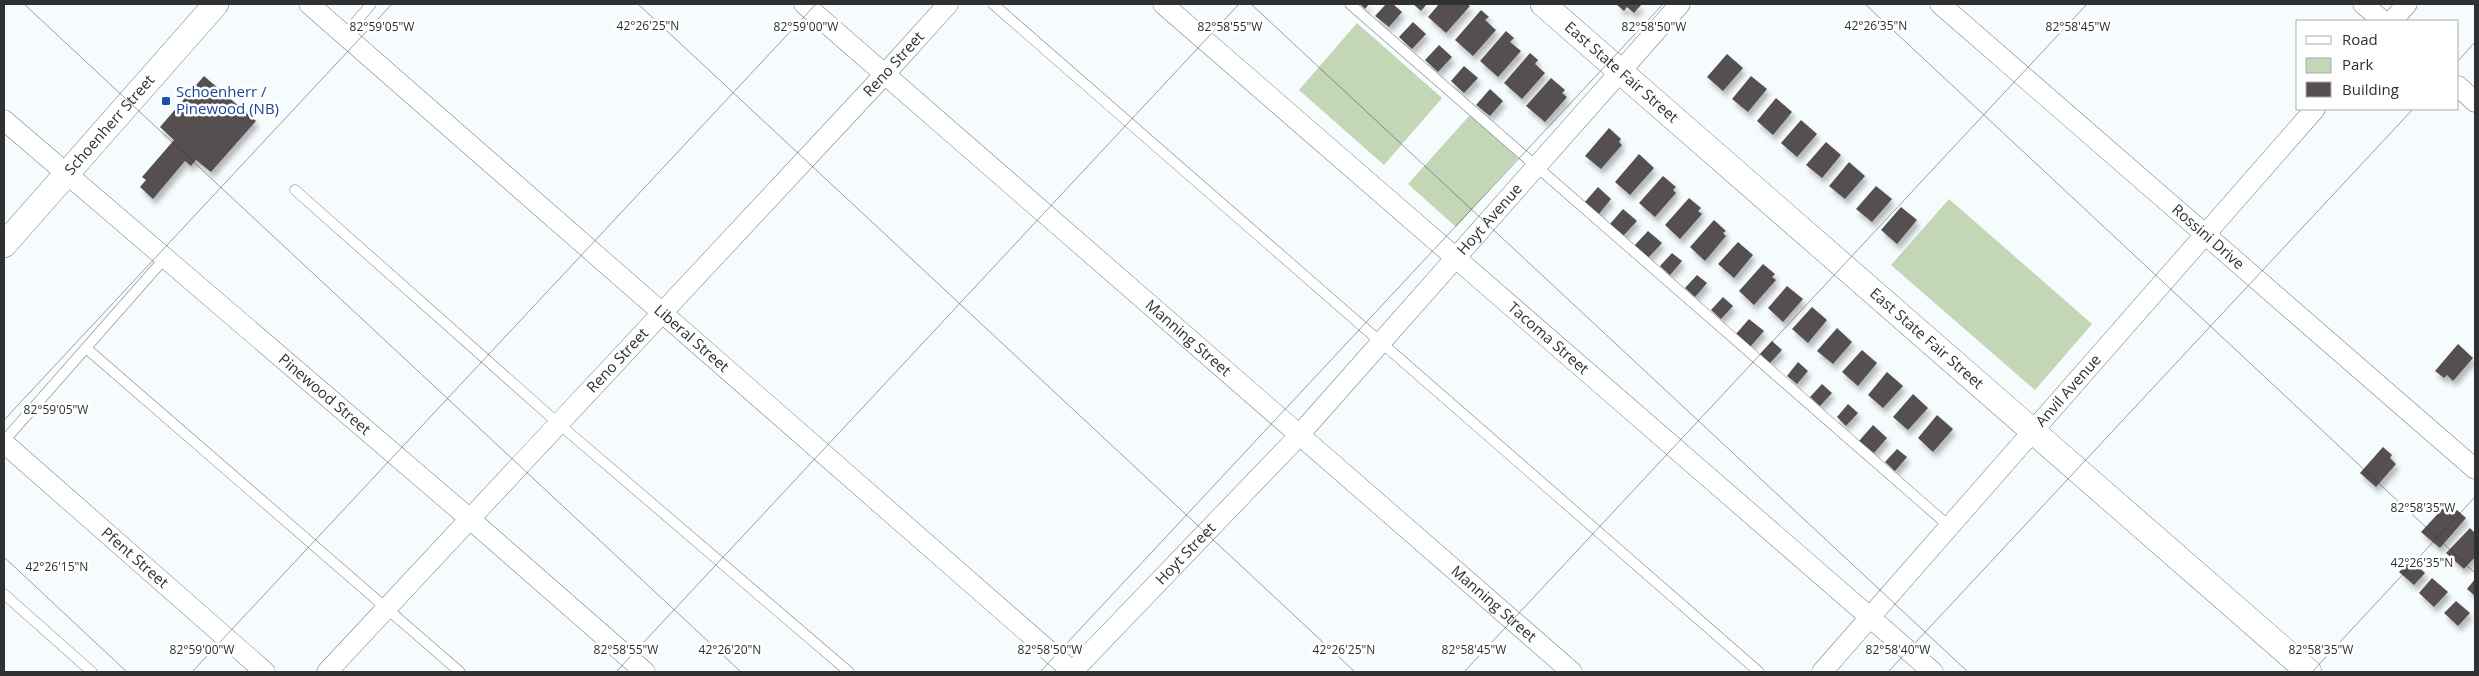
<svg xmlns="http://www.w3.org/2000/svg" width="2479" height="676" viewBox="0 0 2479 676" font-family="'Open Sans',sans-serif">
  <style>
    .green { fill: #c3d6b6 }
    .building { fill: #55504f; filter: url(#shadow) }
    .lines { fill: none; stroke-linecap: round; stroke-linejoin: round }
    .service-casing { stroke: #7d8083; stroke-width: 11 }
    .minor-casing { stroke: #7d8083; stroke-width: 21 }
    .tertiary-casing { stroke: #7d8083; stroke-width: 26 }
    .service { stroke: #fff; stroke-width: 10 }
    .minor { stroke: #fff; stroke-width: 20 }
    .tertiary { stroke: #fff; stroke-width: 25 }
    .ticks { fill: none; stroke: #2e3031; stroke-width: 1; stroke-opacity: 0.45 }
    .transit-dot { fill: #1a4fb4; stroke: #fff; stroke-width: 2 }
    .labels { text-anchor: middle; stroke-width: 5; stroke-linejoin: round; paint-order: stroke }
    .street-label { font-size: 15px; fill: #2e3031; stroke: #fff }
    .transit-label { font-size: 15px; fill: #164399; stroke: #fff; text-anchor: start }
    .ticks-label { font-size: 12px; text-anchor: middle; fill: #2e3031; stroke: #fff; stroke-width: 5; stroke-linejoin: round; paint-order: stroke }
  </style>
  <defs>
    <filter id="shadow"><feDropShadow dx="3" dy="5.5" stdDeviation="2.5" flood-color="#0004"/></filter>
  </defs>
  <rect width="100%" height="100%" fill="#f6fbfe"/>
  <!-- green -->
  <path class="green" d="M1357,23L1442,98L1384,165L1299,90Z
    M1470,115L1518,158L1456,227L1408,184Z
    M1949,199L2092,324L2035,390L1891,265Z"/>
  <!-- building -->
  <path class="building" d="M1360,4H1369L1365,9Z
    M1386,4H1393L1402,12L1389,27L1375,16Z
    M1413,4H1427L1421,11Z
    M1439,4H1467L1470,6L1446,33L1428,17Z
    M1616,4H1642L1634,13L1627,7L1624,11Z
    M1481,10L1489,17L1485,20L1496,30L1473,56L1455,40Z
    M1413,22L1426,34L1412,49L1399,37Z
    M1506,31L1514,38L1510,42L1521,51L1498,77L1480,61Z
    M1439,45L1452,57L1438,72L1425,60Z
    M1530,53L1538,60L1535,64L1545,73L1522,99L1504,83Z
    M1727,54L1743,68L1723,91L1707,77Z
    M1464,66L1478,78L1464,93L1451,81Z
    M204,76L256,121L211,172L196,160L191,166L185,161L153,199L140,187L146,180L142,177L174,140L160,127Z
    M1751,76L1767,89L1748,112L1732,99Z
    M1551,78L1565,90L1562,93L1567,97L1545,122L1526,106Z
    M1490,89L1503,101L1490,116L1476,105Z
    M1776,98L1792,112L1773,135L1757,121Z
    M1801,120L1817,134L1797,157L1781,143Z
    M1609,128L1621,139L1619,142L1622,145L1601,169L1585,156Z
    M1826,142L1841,155L1822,178L1806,165Z
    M1639,154L1654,168L1630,195L1615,182Z
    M1849,162L1865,176L1845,199L1829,186Z
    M1663,176L1676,187L1673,190L1676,193L1655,217L1639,203Z
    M1876,186L1892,199L1872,222L1856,209Z
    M1598,187L1611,199L1598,215L1584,203Z
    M1689,198L1701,208L1698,211L1702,214L1680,239L1665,225Z
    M1901,207L1917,220L1897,244L1881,230Z
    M1623,209L1637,221L1623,236L1610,224Z
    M1714,220L1726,231L1723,233L1726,236L1705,261L1690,247Z
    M1648,231L1662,243L1648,258L1634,246Z
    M1738,242L1753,255L1734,278L1718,264Z
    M1672,253L1682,261L1670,275L1660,266Z
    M1763,264L1775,274L1772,277L1776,280L1754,305L1739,291Z
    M1697,275L1707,283L1695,297L1685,288Z
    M1787,286L1803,299L1783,322L1768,308Z
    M1723,297L1733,306L1721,319L1711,310Z
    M1812,307L1827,320L1808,343L1792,329Z
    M1749,319L1764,331L1750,347L1736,334Z
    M1837,328L1852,342L1833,364L1817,351Z
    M1772,341L1782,350L1770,363L1760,354Z
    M2458,344L2473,358L2453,381L2447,375L2444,378L2435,371Z
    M1862,350L1877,363L1858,386L1842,372Z
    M1798,362L1808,371L1797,384L1787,376Z
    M1887,372L1903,386L1883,408L1868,395Z
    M1822,384L1832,393L1820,406L1810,397Z
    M1913,394L1928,408L1908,430L1893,417Z
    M1848,404L1858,413L1846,426L1837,417Z
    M1937,415L1953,429L1933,452L1918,438Z
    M1873,425L1887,438L1874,453L1859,441Z
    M2383,447L2392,455L2390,458L2396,464L2376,487L2360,473Z
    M1897,449L1907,457L1895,471L1885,462Z
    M2445,506L2453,513L2457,510L2466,518L2440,548L2421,532Z
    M2470,528L2475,533V557L2464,569L2446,553Z
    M2411,560L2425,573L2414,585L2399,572Z
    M2432,578L2448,592L2434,607L2419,593Z
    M2475,579V596L2467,589Z
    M2456,601L2470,613L2458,626L2444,613Z"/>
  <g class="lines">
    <defs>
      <path id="service" d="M993,4L1759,672
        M1350,4L1949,526
        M345,35L371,4
        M295,190L559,424L849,672
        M86,348L460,672
        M4,441L165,258
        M4,594L92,672"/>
      <g id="minor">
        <path id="s1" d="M309,4L1073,672"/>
        <path id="s2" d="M804,4L1572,672"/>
        <path id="s3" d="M1163,4L1933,672"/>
        <path id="s4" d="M1940,4L2475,469"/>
        <path d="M2363,4L2383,21"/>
        <path d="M2392,21L2407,4"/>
        <path d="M2458,86L2475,102"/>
        <path id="s5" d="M4,120L470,519L645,672"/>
        <path id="s6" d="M4,443L265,672"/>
        <path id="s7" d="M327,672L885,74L948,4"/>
        <path id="s8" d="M1072,672L1292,443L1680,4"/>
        <path id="s9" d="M1822,672L2315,109"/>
      </g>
      <g id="tertiary">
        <path id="s10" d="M1543,4L2309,672"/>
        <path id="s11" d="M4,245L216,4"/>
      </g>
    </defs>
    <!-- service casing -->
    <use href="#service" class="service-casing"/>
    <!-- minor casing -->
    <use href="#minor" class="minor-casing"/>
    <!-- tertiary casing -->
    <use href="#tertiary" class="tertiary-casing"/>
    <!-- service -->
    <use href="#service" class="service"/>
    <!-- minor -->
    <use href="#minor" class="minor"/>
    <!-- tertiary -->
    <use href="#tertiary" class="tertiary"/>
  </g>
  <!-- ticks -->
  <path class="ticks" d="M24,4L741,672M638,4L1355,672M1251,4L1968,672M1865,4L2475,573M2458,61L2475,42M4,420L392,4M4,557L127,672M192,672L816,4M616,672L1239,4M1040,672L1663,4M1464,672L2087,4M1888,672L2413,109M2312,672L2475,497"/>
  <!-- markers -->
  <rect class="transit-dot" x="161" y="96" width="10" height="10" rx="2.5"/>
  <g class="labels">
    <!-- street labels -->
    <g class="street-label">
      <text dy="5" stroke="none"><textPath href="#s7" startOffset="831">Reno Street</textPath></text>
      <text dy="5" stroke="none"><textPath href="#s10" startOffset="104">East State Fair Street</textPath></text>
      <text dy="5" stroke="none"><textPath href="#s11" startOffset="160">Schoenherr Street</textPath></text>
      <text dy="5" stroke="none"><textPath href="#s8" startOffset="616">Hoyt Avenue</textPath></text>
      <text dy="5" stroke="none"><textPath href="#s4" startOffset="355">Rossini Drive</textPath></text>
      <text dy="5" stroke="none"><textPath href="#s1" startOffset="508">Liberal Street</textPath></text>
      <text dy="5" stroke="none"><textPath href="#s2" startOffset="509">Manning Street</textPath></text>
      <text dy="5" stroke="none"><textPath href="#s3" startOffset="510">Tacoma Street</textPath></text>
      <text dy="5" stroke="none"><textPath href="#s10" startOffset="509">East State Fair Street</textPath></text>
      <text dy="5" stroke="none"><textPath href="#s7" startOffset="426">Reno Street</textPath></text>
      <text dy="5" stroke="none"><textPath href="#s9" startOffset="374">Anvil Avenue</textPath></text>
      <text dy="5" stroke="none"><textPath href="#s5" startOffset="422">Pinewood Street</textPath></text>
      <text dy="5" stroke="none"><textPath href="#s8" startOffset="164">Hoyt Street</textPath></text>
      <text dy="5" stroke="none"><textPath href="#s6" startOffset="174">Pfent Street</textPath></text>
      <text dy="5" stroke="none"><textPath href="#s2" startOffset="914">Manning Street</textPath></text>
    </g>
    <!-- transit labels -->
    <g class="transit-label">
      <text x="176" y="97">Schoenherr /<tspan x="176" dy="17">Pinewood (NB)</tspan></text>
    </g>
  </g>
  <g class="ticks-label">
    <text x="648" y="30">42°26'25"N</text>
    <text x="1876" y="30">42°26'35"N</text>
    <text x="382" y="31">82°59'05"W</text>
    <text x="806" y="31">82°59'00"W</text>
    <text x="1230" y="31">82°58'55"W</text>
    <text x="1654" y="31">82°58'50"W</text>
    <text x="2078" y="31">82°58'45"W</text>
    <text x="56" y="414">82°59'05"W</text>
    <text x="2423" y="512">82°58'35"W</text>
    <text x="2422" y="567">42°26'35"N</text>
    <text x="57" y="571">42°26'15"N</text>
    <text x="202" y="654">82°59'00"W</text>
    <text x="626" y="654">82°58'55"W</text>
    <text x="1050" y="654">82°58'50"W</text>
    <text x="1474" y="654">82°58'45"W</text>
    <text x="1898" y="654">82°58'40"W</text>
    <text x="2321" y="654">82°58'35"W</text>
    <text x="730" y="654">42°26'20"N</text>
    <text x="1344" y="654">42°26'25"N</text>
  </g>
  <!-- border -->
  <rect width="2479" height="676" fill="none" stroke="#2e3031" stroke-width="10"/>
  <!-- legend -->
  <rect x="2296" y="20" width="162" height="90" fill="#ffffff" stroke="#abacad"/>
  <rect x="2306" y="36" width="25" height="8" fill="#ffffff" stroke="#abacad"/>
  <text x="2342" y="45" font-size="15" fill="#2e3031">Road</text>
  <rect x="2306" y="58" width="25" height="15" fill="#c3d6b6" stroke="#abacad"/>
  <text x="2342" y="70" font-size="15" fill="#2e3031">Park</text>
  <rect x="2306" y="82" width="25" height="15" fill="#55504f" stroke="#abacad"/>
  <text x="2342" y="95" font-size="15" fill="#2e3031">Building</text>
</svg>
